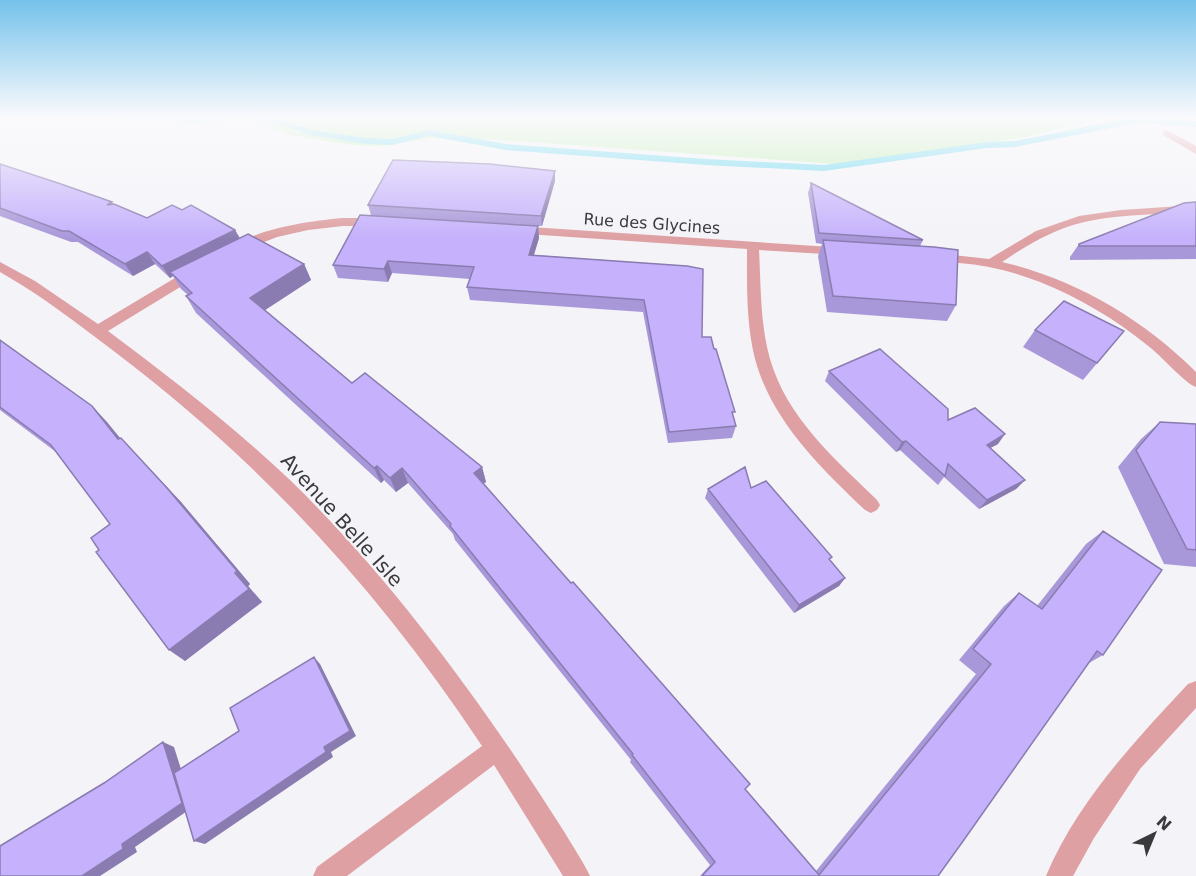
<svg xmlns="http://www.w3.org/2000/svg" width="1196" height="876" viewBox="0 0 1196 876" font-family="'DejaVu Sans',sans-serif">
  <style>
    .green { fill: #c1eeb2 }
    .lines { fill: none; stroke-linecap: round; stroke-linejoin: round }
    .stream { fill: #69d7ef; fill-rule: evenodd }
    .minor { fill: #dea0a2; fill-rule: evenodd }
    .wall { fill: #a998d9 }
    .shaded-wall { fill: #8a7cb0 }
    .building { fill: #c5b1fc; stroke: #8a7cb0; stroke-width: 1.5 }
    .labels { text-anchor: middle; stroke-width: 4.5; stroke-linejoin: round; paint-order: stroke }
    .far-street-label { font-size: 16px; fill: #3a3a3c; stroke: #f4f3f8 }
    .street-label { font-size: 20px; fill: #3a3a3c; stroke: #f4f3f8 }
  </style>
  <rect width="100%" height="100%" fill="#f4f3f8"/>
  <!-- green -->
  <path class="green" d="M180,117H1127L1100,119L1026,137L850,165L501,140L431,138L381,146L351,145L290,135L255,121L181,125Z"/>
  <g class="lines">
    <!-- stream -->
    <path class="stream" d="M108,117H241L237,119L196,121L112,119Z
      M258,117H269L312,130L366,138L392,139L429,130L506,144L706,159L824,165L987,142L1015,141L1126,119L1145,117L1196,121V127L1145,123L1126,125L1015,147L987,148L824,171L706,165L506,150L429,136L392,145L366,144L311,135Z"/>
    <!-- minor -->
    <path class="minor" d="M1167,130L1196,146V154L1163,135V131Z
      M1196,205V213C1154,215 1108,213 1067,227C1044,235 1023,248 1002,262C1075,279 1143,319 1196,372V387C1184,383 1160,354 1147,345C1115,319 1078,297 1040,282C1014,272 987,265 959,263C950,262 935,264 929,257L935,253L989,259L1036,231L1079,216L1121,210Z
      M343,218H380L386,222L380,226H343L308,230L277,237L239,252L233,248C251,229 317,220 343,218Z
      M516,226L846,248L847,251L841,255L759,250C761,286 760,324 770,359C787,418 835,459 877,500L880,505L877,510L871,513L865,510C820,467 772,421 755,359C746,323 747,285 747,249L512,233L510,230L512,227Z
      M0,262L35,281L98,324L190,269H200L202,272L200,275L108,331C171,378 233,426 290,480C373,561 445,654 510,749C529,777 547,805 565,833C573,847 583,861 590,876H563L494,765L347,876H313L317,867L482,746C380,592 263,464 115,352C78,324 41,295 0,272Z
      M1196,681V708L1140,769L1094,838L1073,876H1046C1077,802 1134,742 1188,684Z"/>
  </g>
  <!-- wall -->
  <path class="wall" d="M0,164L112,202L113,204L147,218L182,210L235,230L240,238L304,264L311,280L265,310L352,383L482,467L486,482L483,484L816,871L976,674L959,660L1004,606L1019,593L1037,606L1086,544L1103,531V655L1089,663L938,876H700L710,865L630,762L631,760L455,540L453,534L408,483L396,492L384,480L381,483L196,313L186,296L188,295L181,289L173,276L170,278L155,264L133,276L78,242H71L0,216Z
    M555,181L542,226H538L539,238L534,255L687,266L702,337L733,418L736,426L732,438L668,443L643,312L470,300L467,287L470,279L392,273L388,282L338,278L333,265L371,215L368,205Z
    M811,183L923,240L920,246L956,305L947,321L827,312L818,256L822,244L816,243L808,193Z
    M1196,202V259L1070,260V257L1079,244Z
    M1035,330L1124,331L1083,380L1023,347Z
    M0,340L92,406L120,438L181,502L250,584L248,586L262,602L185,661L99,550L110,524L56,452L0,410Z
    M829,371L948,420L998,444L990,448L1025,480L1016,489L979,509L944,477L938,485L900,450L896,452L825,381Z
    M1160,422L1196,424V567L1164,564L1118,467L1141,439Z
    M751,488L832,557L830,560L845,578L839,586L794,613L705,498L708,489Z"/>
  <!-- shaded-wall -->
  <path class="shaded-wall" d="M555,171V181L542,226L541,216Z
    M538,226L539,238L530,267L529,255Z
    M235,230L241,241L170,272L173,276L170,278L162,266Z
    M147,252L155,264L133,276L125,264Z
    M388,261L392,273L388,282L384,269Z
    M304,264L311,280L259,314L250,298Z
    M92,406L107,422L133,454L118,439Z
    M1005,434L998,444L979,454L987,445Z
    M121,438L181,502L250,584L248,586L262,602L185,661L169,650L235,573Z
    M906,441L900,450L896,452L902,442Z
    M377,466L384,480L381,483L374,468Z
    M482,467L486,482L477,488L474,473Z
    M402,468L408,483L396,492L390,478Z
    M1025,480L1016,489L979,509L987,500Z
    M845,578L839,586L794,613L799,605Z
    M314,657L320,664L356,736L331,752L333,757L205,844L194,841L324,747Z
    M163,742L174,747L193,807L135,847L137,852L100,876H82Z"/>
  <!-- building -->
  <path class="building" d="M393,160L490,164L555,171L541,216L368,205Z
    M0,164L61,184L112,202L107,205L114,204L147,218L172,205L182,210L191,205L235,230L162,266L147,252L125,264L69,231H62L0,208Z
    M811,183L923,240L819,233Z
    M1196,202V246H1079V244L1184,203Z
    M360,215L538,226L529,255L687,266L703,269L702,337H711L714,349H716L735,412H732L736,426L669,432L644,300L467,287L474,267L388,261L384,269L333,265Z
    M248,234L304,264L250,298L352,383L365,373L482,467L474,473L571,583L573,582L750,784L745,789L819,875L991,664L973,649L1019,593L1042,609L1103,531L1162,570L1103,655L1097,651L961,844L938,876H702L715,862L632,755L633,754L450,526L451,524L402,468L390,478L377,466L374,468L186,296L192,293L170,272Z
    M823,240L934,247L958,250L956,305L833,296Z
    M1064,301L1124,331L1097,363L1035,330Z
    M0,340L92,406L118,439L121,438L167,488L237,571L235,573L249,589L169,650L96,552L99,550L91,538L110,524L51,445L0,407Z
    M880,349L948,409V420L975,408L1005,434L987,445L1025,480L987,500L948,464L945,476L906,441L902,442L829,371Z
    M1160,422L1196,424V550L1187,549L1136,450Z
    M745,467L751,488L766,481L832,557L829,559L845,578L799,605L708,489Z
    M314,657L350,731L324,747L326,752L194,841L174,773L239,731L230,708Z
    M163,742L182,803L122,844L123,849L82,876H0V846L104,783Z"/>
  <!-- sky -->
  <linearGradient id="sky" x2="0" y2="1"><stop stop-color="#75c2eb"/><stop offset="0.49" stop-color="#fafafc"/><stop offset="1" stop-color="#fafafc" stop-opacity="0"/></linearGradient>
  <rect width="1196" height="239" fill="url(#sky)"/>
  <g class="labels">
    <!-- far-street labels -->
    <g class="far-street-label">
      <text transform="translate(652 223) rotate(4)" y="6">Rue des Glycines</text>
    </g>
    <!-- street labels -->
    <g class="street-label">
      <text transform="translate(342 520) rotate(48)" y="7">Avenue Belle Isle</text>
    </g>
  </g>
  <!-- north arrow -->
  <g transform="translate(1154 834) rotate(43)" stroke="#f4f3f8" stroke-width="4.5" paint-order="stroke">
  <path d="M0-4.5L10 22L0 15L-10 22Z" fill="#3a3a3c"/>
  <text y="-9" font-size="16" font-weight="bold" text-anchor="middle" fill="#3a3a3c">N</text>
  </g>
</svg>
